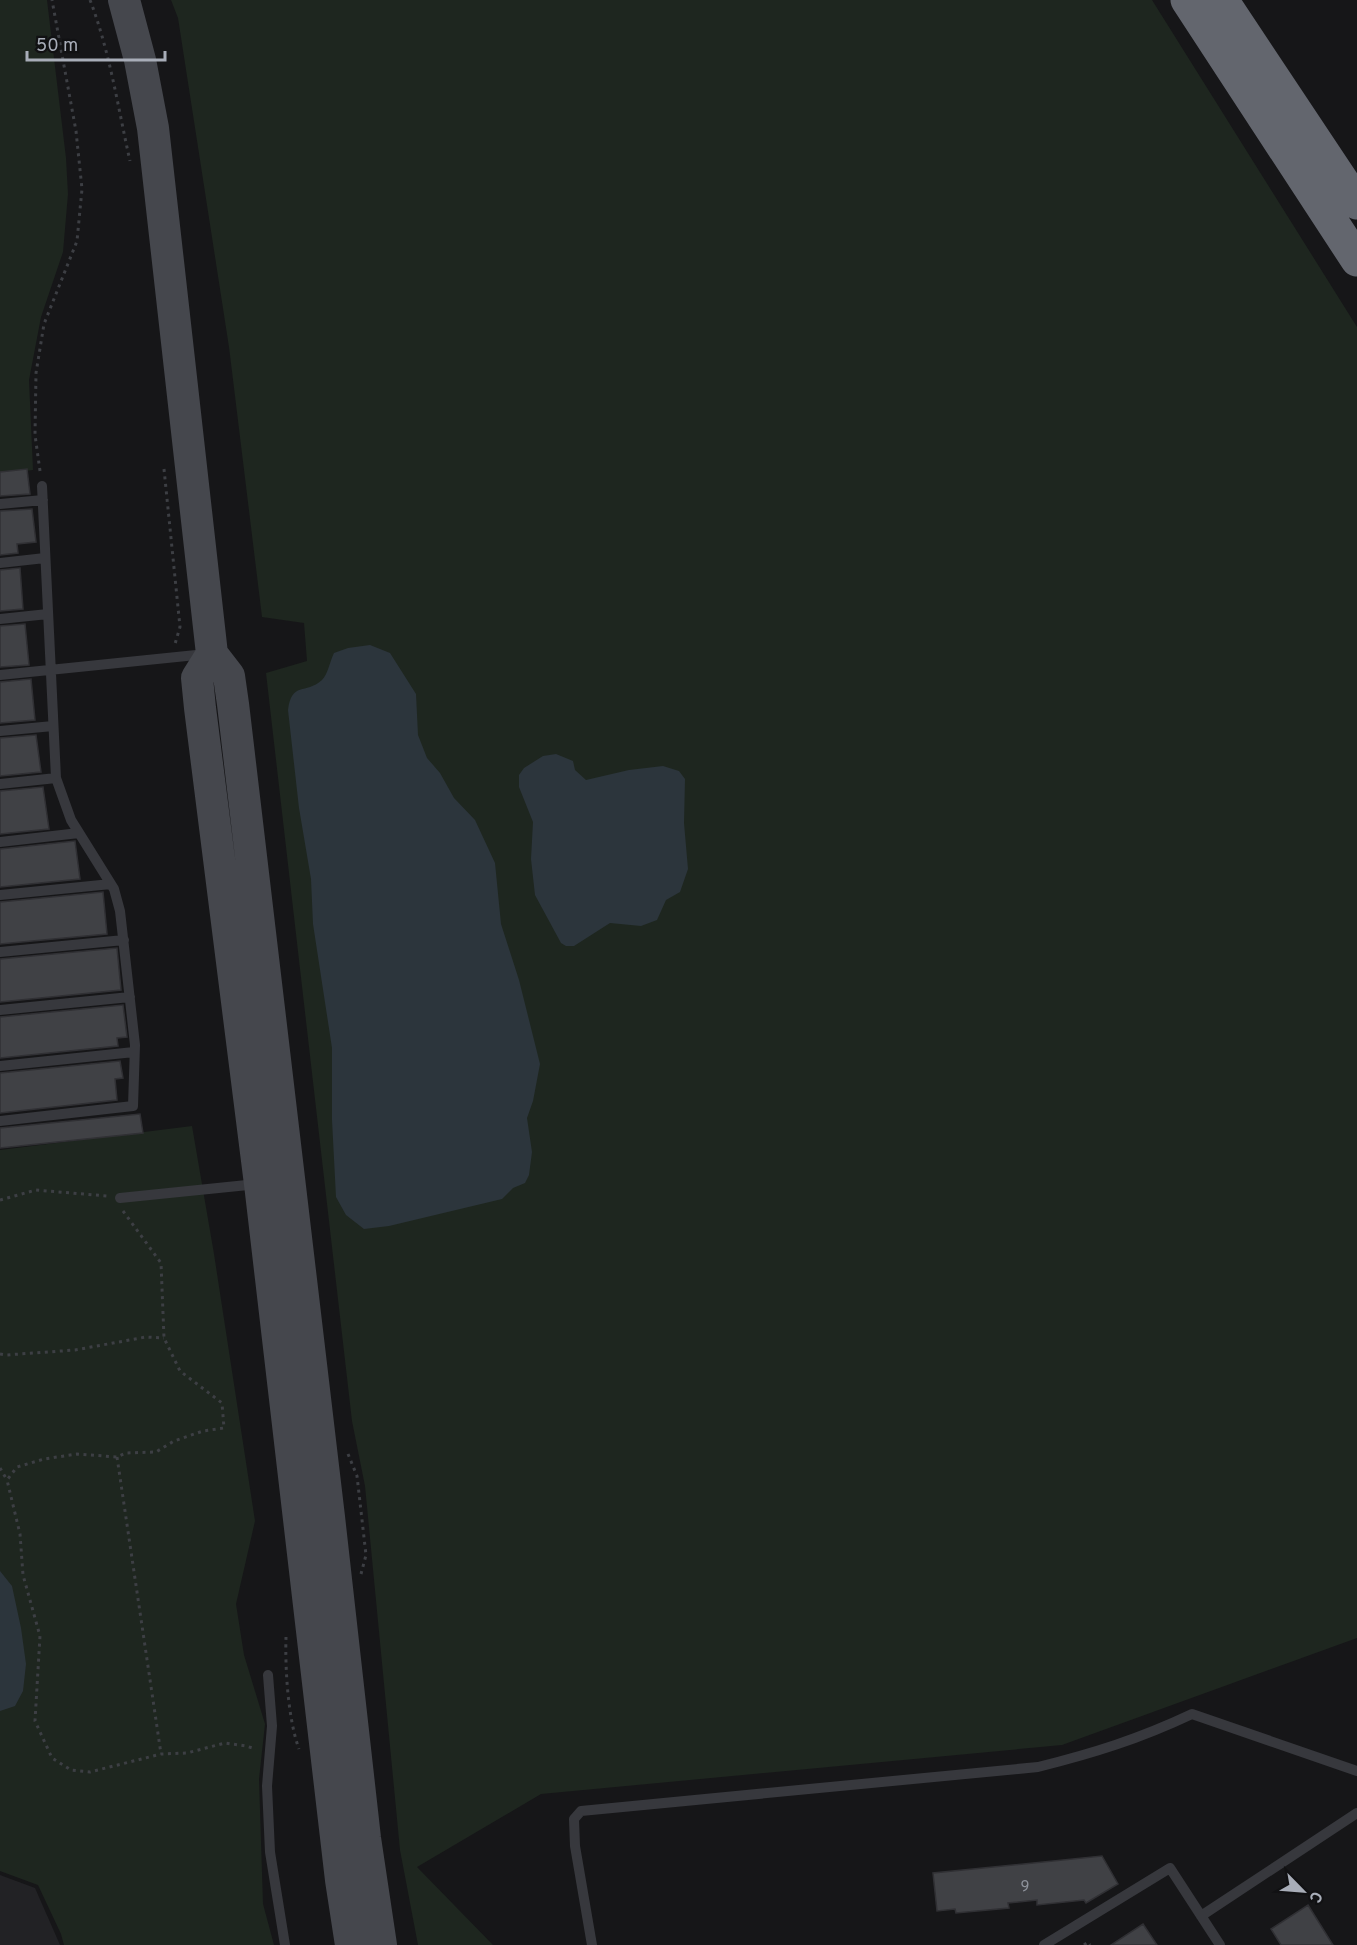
<svg xmlns="http://www.w3.org/2000/svg" width="1357" height="1945" viewBox="0 0 1357 1945" font-family="Overpass,sans-serif">
  <style>
    .built { fill: #222225 }
    .green { fill: #1e261f }
    .water { fill: #2c353c }
    .building { fill: #404145; stroke: #303034; stroke-width: 1.5 }
    .lines { fill: none; stroke-linecap: round; stroke-linejoin: round }
    .path { stroke: #3d3f44; stroke-width: 3; stroke-dasharray: 3 4.5; stroke-linecap: butt }
    .lane { stroke: #37383d; stroke-width: 10 }
    .secondary { stroke: #45474d; stroke-width: 32 }
    .highway { stroke: #63666e; stroke-width: 33 }
    .labels { text-anchor: middle; stroke-width: 4.5; stroke-linejoin: round; paint-order: stroke }
    .number-label { font-size: 15px; fill: #8e929b }
  </style>
  <rect width="100%" height="100%" fill="#161618"/>
  <!-- built -->
  <path class="built" d="M0,1875L35,1888L60,1945H0Z"/>
  <!-- green -->
  <path class="green" d="M0,0H47L66,158L68,194L63,252L41,317L29,380L33,470L0,474Z
    M171,0H1152L1357,327V1638L1062,1745L541,1794L417,1867L493,1945H418L400,1850L365,1486L352,1421L266,673L307,661L304,623L262,617L229,347L178,18Z
    M192,1126L214,1254L255,1521L236,1604L244,1655L265,1724L259,1779L263,1904L274,1945H64L61,1934L38,1885L0,1871V1150Z"/>
  <!-- water -->
  <path class="water" d="M370,645L390,653L416,694L418,735L427,758L440,773L454,798L475,820L495,863L501,924L519,980L540,1064L533,1101L527,1118L532,1152L529,1175L525,1183L513,1188L502,1199L389,1226L364,1229L346,1215L336,1197L332,1120V1048L313,924L311,879L299,808L288,710C292,681 305,695 322,680C328,674 330,661 334,653L348,648Z
    M556,754L573,761L575,770L586,780L629,770L663,766L679,771L685,779L684,823L688,869L680,892L666,900L657,920L641,926L610,923L574,946H566L561,943L535,895L531,859L533,822L519,787V775L524,768L543,756Z
    M0,1571L12,1586L21,1628L26,1664L23,1691L15,1706L0,1711Z"/>
  <!-- building -->
  <path class="building" d="M27,469L30,494L0,496V472Z
    M32,509L36,542L17,544L18,553L0,555V511Z
    M20,568L23,609L0,611V570Z
    M25,624L29,665L0,667V626Z
    M31,679L35,720L0,723V682Z
    M36,735L41,772L0,776V738Z
    M43,787L49,829L0,834V791Z
    M75,841L80,879L0,887V849Z
    M103,892L107,934L0,944V902Z
    M117,948L121,990L0,1002V959Z
    M123,1005L127,1037L117,1038L118,1046L0,1058V1017Z
    M120,1061L123,1078L115,1079L117,1100L0,1113V1073Z
    M140,1114L143,1133L0,1148V1128Z
    M1102,1856L1118,1884L1086,1903L1084,1900L1037,1905V1900L1008,1903L1009,1908L956,1913L955,1909L937,1911L933,1873Z
    M1308,1905L1333,1945H1281L1271,1929Z
    M1143,1924L1157,1945H1111Z"/>
  <g class="lines">
    <!-- path -->
    <path class="path" d="M90,0C110,52 118,108 130,161
      M164,469L180,627L175,644
      M40,471L35,435L36,373L44,324L77,241L82,189L76,131L52,0
      M0,1200L36,1190L107,1196
      M123,1211L161,1263L164,1338L180,1371L222,1403L224,1428L203,1431L174,1441L156,1452L126,1453L117,1457L77,1454L44,1459L17,1467L7,1480L20,1534L23,1575L40,1636L35,1721L52,1758L71,1770L90,1772L161,1754L187,1753L225,1743L246,1746L256,1749
      M0,1354L6,1355L75,1350L146,1337L164,1338
      M348,1454L357,1476L366,1555L361,1574
      M117,1457L161,1754
      M0,1468L7,1480
      M286,1637C285,1669 288,1719 299,1749
      M1084,1945L1088,1942L1090,1945"/>
    <!-- lane -->
    <path class="lane" d="M0,504L43,500
      M0,563L45,558
      M0,619L48,614
      M0,675L206,654
      M0,731L53,726
      M0,784L56,778
      M0,842L79,833
      M0,895L111,884
      M0,952L124,940
      M0,1010L130,997
      M0,1066L134,1052
      M0,1121L133,1106L135,1045L120,911L114,889L71,820L56,778L42,486
      M120,1198L257,1184
      M268,1675L272,1726L267,1786L270,1852L285,1945
      M1201,1916L1357,1813
      M592,1945L575,1846L574,1819L581,1811L1038,1767C1094,1753 1139,1739 1192,1714L1357,1771
      M1044,1945L1170,1868L1220,1945"/>
    <!-- secondary -->
    <path class="secondary" d="M124,0L140,60L153,128L212,654L229,676L233,704L329,1517L365,1838L381,1945
      M212,654L197,678L200,708L260,1184L341,1880L351,1945"/>
    <!-- highway -->
    <path class="highway" d="M1187,0L1357,260
      M1222,0L1357,203"/>
  </g>
  <g class="labels">
    <!-- number labels -->
    <g class="number-label">
      <text x="1025" y="1891">9</text>
    </g>
  </g>
  <!-- north arrow -->
  <g transform="translate(1303 1891) rotate(115)" stroke="#111113" stroke-width="4.5" paint-order="stroke">
  <path d="M0-4.5L10 22L0 15L-10 22Z" fill="#a8adb8"/>
  <text y="-9" font-size="16" font-weight="bold" text-anchor="middle" fill="#a8adb8">С</text>
  </g>
  <!-- scale -->
  <path d="M27 51v9h138v-9" fill="none" stroke="#a8adb8" stroke-width="3"/>
  <text x="36" y="51" font-size="18" fill="#a8adb8" stroke="#111113" stroke-width="4.5" paint-order="stroke">50 m</text>
</svg>
